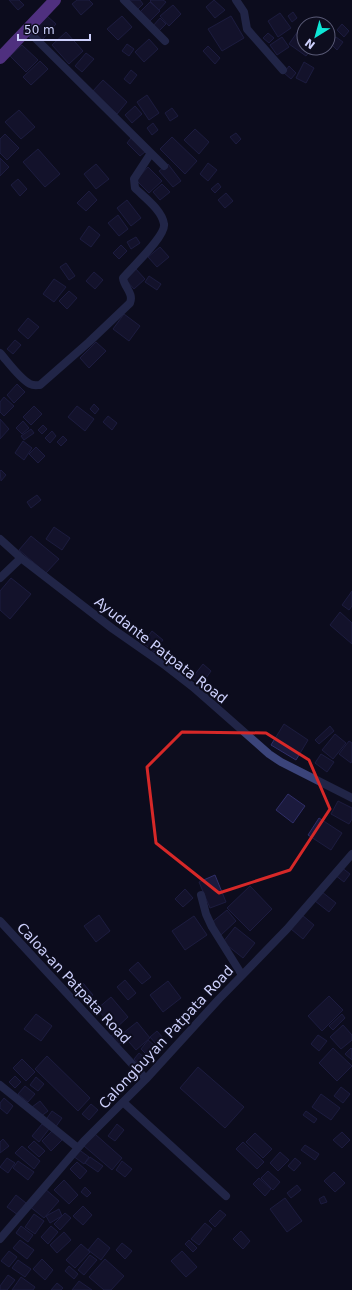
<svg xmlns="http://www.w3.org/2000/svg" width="352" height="1290" viewBox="0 0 352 1290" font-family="'DejaVu Sans',sans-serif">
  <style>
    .building { fill: #1b1a3d; stroke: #2f2e68 }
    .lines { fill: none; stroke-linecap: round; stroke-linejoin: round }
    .street { stroke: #3b447a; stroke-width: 8 }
    .primary { stroke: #a05bf5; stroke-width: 12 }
    .marked { fill: none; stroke: #d62828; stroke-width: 3; stroke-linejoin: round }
    .labels { text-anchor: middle; stroke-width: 4; stroke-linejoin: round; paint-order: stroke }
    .street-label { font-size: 14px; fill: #cdd0fc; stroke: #0d0d1e }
  </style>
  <rect width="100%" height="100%" fill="#0d0d1e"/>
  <!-- building -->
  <path class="building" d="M9,0H19L24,5L18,10Z
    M77,0H89L93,4L81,15L72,4Z
    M130,0H140L143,4L136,11L127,3Z
    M151,0H163L166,2L159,10L150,1Z
    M214,0L225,10L215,18L206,7Z
    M150,2L160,11L148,23L139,13Z
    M173,5L181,14L169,26L160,16Z
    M293,12L297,18L292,22L288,16Z
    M280,13L291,28L278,37L268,21Z
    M47,16L56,24L42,40L33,32Z
    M122,16L132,27L118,40L107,29Z
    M231,16L244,38L222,51L208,29Z
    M160,18L166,24L158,32L152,27Z
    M305,21L310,24H304V48H312L306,56L289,44Z
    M342,24L349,31L344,37L337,30Z
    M66,32L83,51L69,64L52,45Z
    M268,33L274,38L269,43L263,38Z
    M282,37L289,47L277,55L270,45Z
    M336,37L343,42L337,50L331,44Z
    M149,39L158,49L144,62L135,52Z
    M127,44L134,49L129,56L122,51Z
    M22,45L38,60L26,72L10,56Z
    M208,46L220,58L215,64L203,51Z
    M86,53L94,59L82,72L75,66Z
    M40,61L48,69L31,85L23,77Z
    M304,62L314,68L306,83L296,78Z
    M289,66L296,73L291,79L284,73Z
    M131,70L137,75L130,84L124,79Z
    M103,80L127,102L117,114L92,92Z
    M147,95L159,113L149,120L137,102Z
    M135,106L142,114L132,123L125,115Z
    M172,108L178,116L170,121L165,113Z
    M19,110L35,127L21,139L5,122Z
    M153,123L158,130L152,135L147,128Z
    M195,129L209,142L199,154L184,140Z
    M236,133L241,139L236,144L230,137Z
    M5,134L19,148L7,160L0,153V139Z
    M172,137L197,161L185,174L160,149Z
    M131,138L145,152L140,156L127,143Z
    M38,149L60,174L45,187L23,162Z
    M0,158L9,167L0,176Z
    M208,163L217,170L208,181L200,174Z
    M96,164L109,179L96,189L84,174Z
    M168,164L181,181L173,187L159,171Z
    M148,167L162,181L149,193L136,180Z
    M18,179L27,189L20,196L11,185Z
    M218,183L221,187L215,193L211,189Z
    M162,184L170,192L160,200L153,192Z
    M89,191L97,200L86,211L77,203Z
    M226,193L233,201L225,208L218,200Z
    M127,200L141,218L131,226L117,208Z
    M118,215L128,229L119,236L108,223Z
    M89,226L100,235L91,247L80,239Z
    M136,237L140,243L131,249L127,242Z
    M121,245L127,251L119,259L113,253Z
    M160,247L169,257L157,267L148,257Z
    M66,263L75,276L69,280L60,267Z
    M135,268L145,279L134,289L124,278Z
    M94,272L103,280L95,289L86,281Z
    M149,276L161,284L157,290L145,282Z
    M54,279L66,287L54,302L43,294Z
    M69,291L77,298L67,309L59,301Z
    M124,314L140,326L129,341L113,329Z
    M28,318L39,327L28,339L18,330Z
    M15,340L21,345L13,354L7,349Z
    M96,342L106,351L89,368L80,358Z
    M17,384L25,392L14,403L7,395Z
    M4,397L14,406L4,416L0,412V402Z
    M94,404L99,409L95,414L90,409Z
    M34,406L42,414L31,425L23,417Z
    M77,406L94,419L85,431L68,417Z
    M108,416L117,423L112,430L103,422Z
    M0,419L9,429L0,439Z
    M23,421L29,428L22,434L16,428Z
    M43,425L47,429L42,434L38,430Z
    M31,429L34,433L24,440L21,436Z
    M52,431L56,436L50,443L45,438Z
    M63,436L67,440L61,446L57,442Z
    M23,441L32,448L24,460L15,453Z
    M36,447L45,456L38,463L29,454Z
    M1,470L6,475L1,481L0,471Z
    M37,495L41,500L31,508L27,502Z
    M54,527L70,538L62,550L46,539Z
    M31,536L59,559L46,573L19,550Z
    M11,578L31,594L10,619L0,610V591Z
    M352,591V606L349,610L342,605Z
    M340,612L352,623V644L330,625Z
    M152,631L163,640L154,652L143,643Z
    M203,664L211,671L201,685L192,678Z
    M284,724L308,740L296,760L271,745Z
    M330,726L334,731L319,744L315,740Z
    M335,734L346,743L333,759L322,750Z
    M349,741L352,743V761L351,763L339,754Z
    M321,754L334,762L327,772L315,763Z
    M288,794L305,806L293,823L276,810Z
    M338,801L352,808V819L349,824L331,814Z
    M319,818L342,833L331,850L308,835Z
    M341,867L350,874L344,882L335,875Z
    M215,875L226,902L210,908L199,882Z
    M250,886L272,909L250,931L227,908Z
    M185,889L193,898L183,907L175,899Z
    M322,892L336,903L329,912L315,901Z
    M227,910L236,921L221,935L211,923Z
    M99,915L110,931L96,942L84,926Z
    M302,915L314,925L303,939L291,929Z
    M194,916L207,935L185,950L172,931Z
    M235,927L255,943L243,958L223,942Z
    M138,962L151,977L142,984L129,970Z
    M125,980L136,993L128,1000L117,987Z
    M168,981L181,998L163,1012L150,995Z
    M83,983L93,995L87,999L78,987Z
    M329,996L343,1010L322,1031L308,1016Z
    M111,997L128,1017L115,1029L97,1009Z
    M36,1014L52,1026L41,1041L24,1029Z
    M342,1014L345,1018L333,1030L329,1026Z
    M137,1022L150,1038L136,1050L122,1034Z
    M343,1025L352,1035V1040L341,1049L330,1037Z
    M119,1030L126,1039L118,1045L111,1036Z
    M157,1031L163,1038L156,1044L150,1037Z
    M318,1035L327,1041L319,1051L311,1044Z
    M148,1040L155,1046L147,1055L141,1049Z
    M333,1048L352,1066L337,1081L319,1063Z
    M351,1048L352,1049V1060L345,1054Z
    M139,1053L145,1058L139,1065L134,1059Z
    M47,1056L90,1098L78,1111L35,1069Z
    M22,1059L35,1072L26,1081L13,1068Z
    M198,1067L244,1107L225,1128L180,1088Z
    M15,1076L21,1082L15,1088L9,1082Z
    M36,1077L44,1084L38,1091L30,1085Z
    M25,1086L35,1094L28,1102L18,1094Z
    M341,1087L350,1094L343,1103L334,1096Z
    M321,1094L340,1108L331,1120L312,1107Z
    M4,1098L13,1106L7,1114L0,1108V1103Z
    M40,1101L48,1111L40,1117L32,1107Z
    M91,1104L98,1110L89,1120L82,1114Z
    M52,1111L62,1118L55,1128L45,1121Z
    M306,1111L317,1119L314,1123L303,1115Z
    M42,1124L49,1129L39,1142L32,1136Z
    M117,1124L124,1130L115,1141L108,1136Z
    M53,1130L62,1140L51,1151L42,1141Z
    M342,1132L350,1140L342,1148L333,1140Z
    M255,1133L272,1149L263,1158L246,1142Z
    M95,1134L122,1158L112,1170L84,1146Z
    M3,1139L9,1146L0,1153V1142Z
    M34,1141L45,1151L39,1157L28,1147Z
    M243,1142L264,1162L257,1169L236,1149Z
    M305,1145L319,1154L315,1160L301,1150Z
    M22,1146L40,1161L34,1169L15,1153Z
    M78,1149L89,1157L84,1164L73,1156Z
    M280,1152L289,1160L278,1171L270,1163Z
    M90,1157L103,1166L98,1172L85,1163Z
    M7,1158L15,1163L8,1173L0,1167Z
    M295,1158L301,1163L294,1171L288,1166Z
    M18,1161L34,1172L28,1180L13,1168Z
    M122,1161L132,1169L125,1177L116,1170Z
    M77,1162L87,1171L80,1179L70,1169Z
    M268,1171L280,1182L273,1190L261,1178Z
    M334,1172L345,1183L335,1192L324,1181Z
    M259,1178L271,1189L265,1196L253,1184Z
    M64,1180L78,1195L69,1204L54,1190Z
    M297,1185L301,1190L291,1198L287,1193Z
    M85,1187L91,1193L87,1197L81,1192Z
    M44,1188L59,1201L44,1218L29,1206Z
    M16,1195L26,1203L18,1215L7,1207Z
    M324,1196L327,1202L321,1204L319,1199Z
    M285,1198L302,1221L287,1232L270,1209Z
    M83,1206L92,1215L83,1225L73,1216Z
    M59,1209L62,1216L50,1223L46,1216Z
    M220,1210L226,1215L215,1227L209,1221Z
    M65,1213L71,1218L60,1230L54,1224Z
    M34,1214L44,1221L35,1234L25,1227Z
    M205,1223L212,1229L199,1245L191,1239Z
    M21,1226L33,1235L28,1242L16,1233Z
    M51,1226L58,1232L48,1244L41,1237Z
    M241,1231L250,1241L243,1249L233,1239Z
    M64,1232L71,1240L57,1253L50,1245Z
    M98,1238L110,1248L101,1260L88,1250Z
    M20,1240L34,1250L27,1259L13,1248Z
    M189,1240L197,1248L193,1252L185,1244Z
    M122,1243L132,1251L125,1259L116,1250Z
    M81,1244L90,1252L75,1268L66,1260Z
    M9,1251L17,1257L9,1267L1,1261Z
    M182,1251L197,1267L186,1277L171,1261Z
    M90,1255L97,1260L84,1275L78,1270Z
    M42,1259L53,1270L45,1280L33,1269Z
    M105,1259L124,1276L111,1290H104L89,1277Z
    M18,1260L31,1269L25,1277L12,1268Z
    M69,1266L78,1274L74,1279L65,1271Z
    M8,1275L15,1280L7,1290H0V1286Z
    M21,1277L35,1287L33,1290H12Z
    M79,1281L92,1290H72Z
    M57,1283L63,1288L61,1290H51Z"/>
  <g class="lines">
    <!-- street -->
    <path class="street" d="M124,0L165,41
      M236,0L244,12L247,29L283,70
      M27,30L164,166
      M0,353C8,362 20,379 30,384C34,386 37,385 40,385L89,342L130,303C134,293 124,287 123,278C132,267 166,236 164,224C162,210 144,197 135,188L134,179L151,153
      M0,539L21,558L113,629L166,666L193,687L269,754L281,762L352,798
      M0,578L21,558
      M201,895L206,914L212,927L242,975
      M0,921L146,1079
      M0,1085L78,1148
      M123,1102L226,1196
      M0,1239L84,1141L146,1079L219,999L287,929L352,854"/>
    <!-- primary -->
    <path class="primary" d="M0,58L55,0"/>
  </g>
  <!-- marked area -->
  <path d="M0 0H352V1290H0ZM182,732L266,733L309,760L330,809L290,870L219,893L156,843L147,767Z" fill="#0d0d1e" fill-opacity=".55" fill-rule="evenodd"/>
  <path class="marked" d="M182,732L266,733L309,760L330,809L290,870L219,893L156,843L147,767Z"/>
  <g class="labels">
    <!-- street labels -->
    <g class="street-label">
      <text transform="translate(161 650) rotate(38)" y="5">Ayudante Patpata Road</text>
      <text transform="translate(74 983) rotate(47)" y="5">Caloa-an Patpata Road</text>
      <text transform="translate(166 1037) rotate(-47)" y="5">Calongbuyan Patpata Road</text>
    </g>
  </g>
  <!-- north arrow -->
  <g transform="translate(316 36) rotate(217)"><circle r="19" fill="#0d0d1e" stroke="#5a5b77"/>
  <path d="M0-3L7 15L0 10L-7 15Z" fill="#0ee6d6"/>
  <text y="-6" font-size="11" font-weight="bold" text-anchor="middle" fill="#cdd0fc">N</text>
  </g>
  <!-- scale -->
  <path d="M18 34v6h72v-6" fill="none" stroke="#cdd0fc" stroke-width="2"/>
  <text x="24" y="34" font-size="12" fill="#cdd0fc" stroke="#0d0d1e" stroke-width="3" paint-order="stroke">50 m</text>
</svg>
